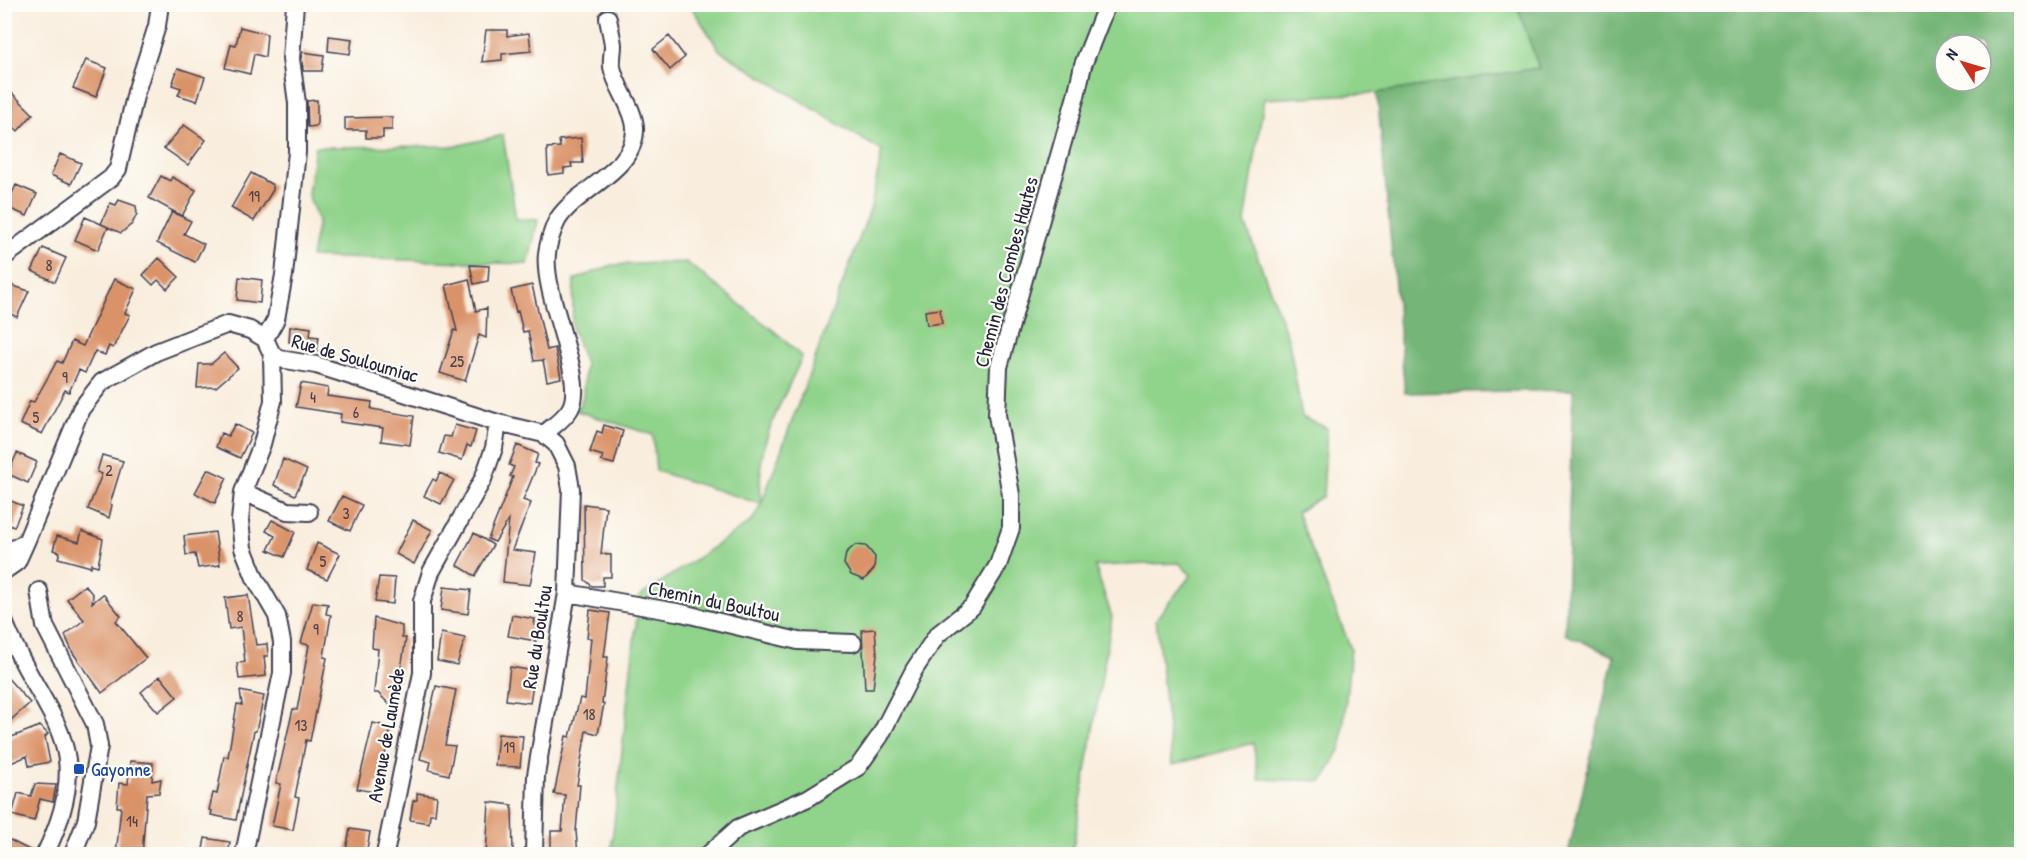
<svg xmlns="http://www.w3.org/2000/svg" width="2026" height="859" viewBox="0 0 2026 859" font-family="'Patrick Hand',sans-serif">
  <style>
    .green { fill: #90d38b; stroke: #597a63; stroke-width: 1.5 }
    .forest { fill: #74b577; stroke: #4b6c59; stroke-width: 1.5; fill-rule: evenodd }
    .building { fill: #da9267 }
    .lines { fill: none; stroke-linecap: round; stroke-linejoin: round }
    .street-casing { stroke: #424153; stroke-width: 20 }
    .street { stroke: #fff; stroke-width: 16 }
    .transit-dot { fill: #1a4fb4; stroke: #fdfcf7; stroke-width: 2 }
    .labels { text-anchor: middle; stroke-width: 4.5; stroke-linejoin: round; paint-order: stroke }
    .number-label { font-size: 16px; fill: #503e46 }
    .street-label { font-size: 20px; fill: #22223b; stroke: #fdfcf7 }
    .transit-label { font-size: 20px; fill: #164399; stroke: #fdfcf7; text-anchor: start }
  </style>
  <rect width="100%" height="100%" fill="#fdfcf7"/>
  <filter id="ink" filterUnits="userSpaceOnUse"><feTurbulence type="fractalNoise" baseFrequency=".0167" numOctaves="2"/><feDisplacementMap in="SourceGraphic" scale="12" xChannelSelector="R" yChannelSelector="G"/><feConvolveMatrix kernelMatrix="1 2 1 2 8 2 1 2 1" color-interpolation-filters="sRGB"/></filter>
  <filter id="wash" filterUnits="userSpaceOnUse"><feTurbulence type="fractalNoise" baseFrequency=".008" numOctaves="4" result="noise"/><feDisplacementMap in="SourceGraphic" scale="24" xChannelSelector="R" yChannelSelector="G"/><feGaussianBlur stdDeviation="1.35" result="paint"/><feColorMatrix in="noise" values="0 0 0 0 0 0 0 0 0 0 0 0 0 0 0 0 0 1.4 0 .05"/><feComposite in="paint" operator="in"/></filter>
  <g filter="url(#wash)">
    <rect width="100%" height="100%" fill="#f9eede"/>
    <!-- green -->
    <path class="green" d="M690,5H1517L1539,68L1377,93L1264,99L1245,223L1289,341L1302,417L1327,428L1323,496L1297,512L1351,649L1341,748L1323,781L1259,779L1253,743L1172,765L1156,619L1191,575L1179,563L1095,566L1112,617L1072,854H620L611,851L639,597L752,521L761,504L656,471L653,435L577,411L583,397L585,364L572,328L574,280L612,265L686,262L779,335L802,357C780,408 753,444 762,502L871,207L882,151L720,51Z
      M503,135L516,219L538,220L528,264L311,257L318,221L308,194L315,147L456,146Z"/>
    <!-- forest -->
    <path class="forest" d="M1517,5H2021V854H1568L1614,656L1565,634L1573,390L1405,393L1377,93L1539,68ZM1945,45H1981V81H1945Z"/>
    <g id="blocks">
      <!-- building -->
      <path class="building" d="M240,27L267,34L265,57L254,54L250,74L225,68L231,44L236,45Z
        M486,30H507V36L529,33L531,51L502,54V60L482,62Z
        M329,36L352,39L350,54L328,51Z
        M669,36L685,57L670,70L653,49Z
        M302,52L324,55L322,71H303Z
        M86,60L107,68L96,97L73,88Z
        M178,68L205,77L197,101L178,95L181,88L172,85Z
        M11,92L33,114L18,131L4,117V98Z
        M317,100V126L308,127L307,101Z
        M392,117V130H383V138H366V130H345V118Z
        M184,125L206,140L188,165L164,148Z
        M581,138L583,163H571L572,167L564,168V173L548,175L547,148L560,147L559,140Z
        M60,154L81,163L71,184L51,175Z
        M251,173L273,185V190L254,221L231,208Z
        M161,176L170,181L172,177L196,190L182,216L149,198Z
        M16,185L37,194L27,216L6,207Z
        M119,200L136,206L137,214L132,224L121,233L101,224L110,203L116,205Z
        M172,212L191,221L184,234L204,244L195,262L157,243Z
        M85,217L108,227L98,250L75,240Z
        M43,248L66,258L55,282L32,271Z
        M159,258L179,277L167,289L158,280L153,285L143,275Z
        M470,265L489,266L488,281L474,284Z
        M239,277L262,280L260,303L237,300Z
        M114,279L136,289L125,313L130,315L113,348L109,346L105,355L95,351L85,373L79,370L69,392L65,390L42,434L20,424L30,401L34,402L57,361L62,363L72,341L83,346Z
        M469,279L476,311L487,308L486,338L479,335L465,381L440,373L454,330L457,331L446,285Z
        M4,283L29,291L17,317L4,311Z
        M532,285L547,350L555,348L561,378L547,381L543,360L534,361L528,331L523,332L518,311L516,312L511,290Z
        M940,309L942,323L927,325L925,311Z
        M297,326L311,328L310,336L319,337L317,351L304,349L305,345L289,342L290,327Z
        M224,353L238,368L216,387L197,388L199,364H211Z
        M301,383L328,388L327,396L372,402L371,409L414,416L410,445L381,441L383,428L340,422L341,414L296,407Z
        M235,424L252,433L240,458L216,447L221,433L228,436Z
        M455,425L476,431L471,447L467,445L462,460L439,453L444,436L451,437Z
        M604,425L623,431L614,464L601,461L603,456L590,452L597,431L602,433Z
        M517,445L538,454L535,463L538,464L523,500L531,503L512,550L536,553L530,585L503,582L509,519L495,542L488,539L513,477L510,476L514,467L509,465Z
        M17,453L37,462L28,483L8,474Z
        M102,455L123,461L110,504L112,505L109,518L88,509L102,474L97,472Z
        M283,459L307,470L295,495L274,485Z
        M208,469L227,478L215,503L195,493Z
        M440,473L454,480L441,504L424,496L433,479L436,481Z
        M342,496L362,505L350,531L329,521Z
        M4,498L23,506L14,527L4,523Z
        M584,504L606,507L601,554L611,555V577H603V586H592L585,580Z
        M272,520L295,532L284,557L268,550L275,536L266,531Z
        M413,520L432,530L414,564L396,554Z
        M82,531L103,539L98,566L91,564V567L58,558L60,552L53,550L57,536L79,542Z
        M215,532L220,565L198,568L195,554L186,555L184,536Z
        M474,533L493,545L475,576L457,565Z
        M317,543L340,554L327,579L307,570Z
        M855,545L866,546L875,557L874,569L864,580L851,575L844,564L846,553Z
        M379,577L395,578L393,604L375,602Z
        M85,585L93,595L92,603L103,594L121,616L116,621L146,658L102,693L73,653L65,635L84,620L67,599Z
        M444,587L471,590L468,614L441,610Z
        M248,595L256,645L267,644L268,656H264L266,676L239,679L237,663L245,662L241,627L229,629L225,598Z
        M313,602L328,604L326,614L331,615L324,657L327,658L310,741L306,740L295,797L299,798L293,830L272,826L281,784L276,783L293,709L297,710L309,645L301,643Z
        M590,610L610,613L604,657H608L602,703L604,704L598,734L586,731L577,785H580L576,831L578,855H553V850H551V831H562L565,795L554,794L566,736L570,737L580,698L585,699L591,638H587Z
        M512,615L535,619L534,625L538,626L536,641L508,636Z
        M374,618L402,626V638H406L399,680H395L393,708L378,693H374L378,649L372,648Z
        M875,629L877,654L873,689H865L862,630Z
        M441,633L465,638L457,665L437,661Z
        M510,667L535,671L530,703L506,700Z
        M4,674L30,703L4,726Z
        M160,676L177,697L158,712L141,692Z
        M436,686L456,690L445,745L455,746L449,775L429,770L431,762L420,759Z
        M240,691L264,696L256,731H254L236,820L211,815L212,811L209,810L213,793L217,794L224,756L228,757L237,704L242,705Z
        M373,723L391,727L379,783H376L374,792L357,789Z
        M40,726L48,734L45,737L50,762L29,766L27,756L4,766V740Z
        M498,734L523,736L520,767L495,766Z
        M130,761L153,763L152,781L161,779L159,793L147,794L142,855H116L121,807H117L119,783L128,784Z
        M35,784L56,785L53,802L40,799L34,821L12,815L18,793L31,796Z
        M417,793L437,796L435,814H430L429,823L410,820L413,801L417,800Z
        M489,802L512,805L513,855H486Z
        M350,829L370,832L366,855H345Z
        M4,837L35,853V855H4Z
        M205,838L230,842L228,855H202Z"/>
    </g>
  </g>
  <g filter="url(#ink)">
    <use href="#blocks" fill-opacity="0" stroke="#424153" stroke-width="1.5"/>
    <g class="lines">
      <defs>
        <path id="street" d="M4,257L111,178L118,169L136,92L157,26L160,4
          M265,339L276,319L284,275L297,152V103L291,59L295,4
          M544,434C552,427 565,418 570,409C588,380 542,297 547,254C548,244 553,228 558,219C578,188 637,170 635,127C633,106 616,88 612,67C611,60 613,52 613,45C612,36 609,26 608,18
          M243,492L287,511L309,512
          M26,542L81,409L102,382L156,352L228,324L250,330L265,339L272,354L280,359L316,365L498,423L544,434L556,444L567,466L571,489L567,593L536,775L534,854
          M4,554L26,542L17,562L4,571
          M39,591L45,626L95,724L99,746L86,821L73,854
          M567,593L682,613L798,641L853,643
          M4,621C41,718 101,740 45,854
          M244,854L282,673V642L277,616L255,578L243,548L240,521L243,492L262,444L273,401L272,354
          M385,854L422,673V601L431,572L483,479L494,448L498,423
          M709,854L738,828L808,798L858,767L880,736L914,670L937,635L972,607L998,565L1011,528V495L997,415L999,367L1076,96L1083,65L1107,4"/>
      </defs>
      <!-- street casing -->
      <use href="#street" class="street-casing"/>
      <!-- street -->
      <use href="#street" class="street"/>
    </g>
  </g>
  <!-- markers -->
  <rect class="transit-dot" x="73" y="763" width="12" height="12" rx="3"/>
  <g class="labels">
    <!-- number labels -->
    <g class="number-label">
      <text x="254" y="202">19</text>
      <text x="49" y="271">8</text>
      <text x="457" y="367">25</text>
      <text x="65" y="383">9</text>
      <text x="313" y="403">4</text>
      <text x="356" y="418">6</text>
      <text x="36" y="423">5</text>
      <text x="109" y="476">2</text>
      <text x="346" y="519">3</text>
      <text x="323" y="567">5</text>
      <text x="240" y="622">8</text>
      <text x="316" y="635">9</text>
      <text x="589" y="720">18</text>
      <text x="301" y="731">13</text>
      <text x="509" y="753">19</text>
      <text x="132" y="827">14</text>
    </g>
    <!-- street labels -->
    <g class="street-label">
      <text transform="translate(1006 272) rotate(-75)" y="7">Chemin des Combes Hautes</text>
      <text transform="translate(355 358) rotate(16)" y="7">Rue de Souloumiac</text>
      <text transform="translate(714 601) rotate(12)" y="7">Chemin du Boultou</text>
      <text transform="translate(537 637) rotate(-81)" y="7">Rue du Boultou</text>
      <text transform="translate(386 735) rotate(-80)" y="7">Avenue de Laumède</text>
    </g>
    <!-- transit labels -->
    <g class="transit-label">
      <text x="91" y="776">Gayonne</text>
    </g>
  </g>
  <!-- margin -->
  <rect width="2026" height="859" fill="none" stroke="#fdfcf7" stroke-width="24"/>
  <!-- north arrow -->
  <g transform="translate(1963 63) rotate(307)"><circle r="28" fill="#fdfcf7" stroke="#a5a5ac" stroke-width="1.5"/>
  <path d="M0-4.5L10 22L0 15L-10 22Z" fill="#c8321e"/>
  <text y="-9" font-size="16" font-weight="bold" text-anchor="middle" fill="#22223b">N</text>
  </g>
</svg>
